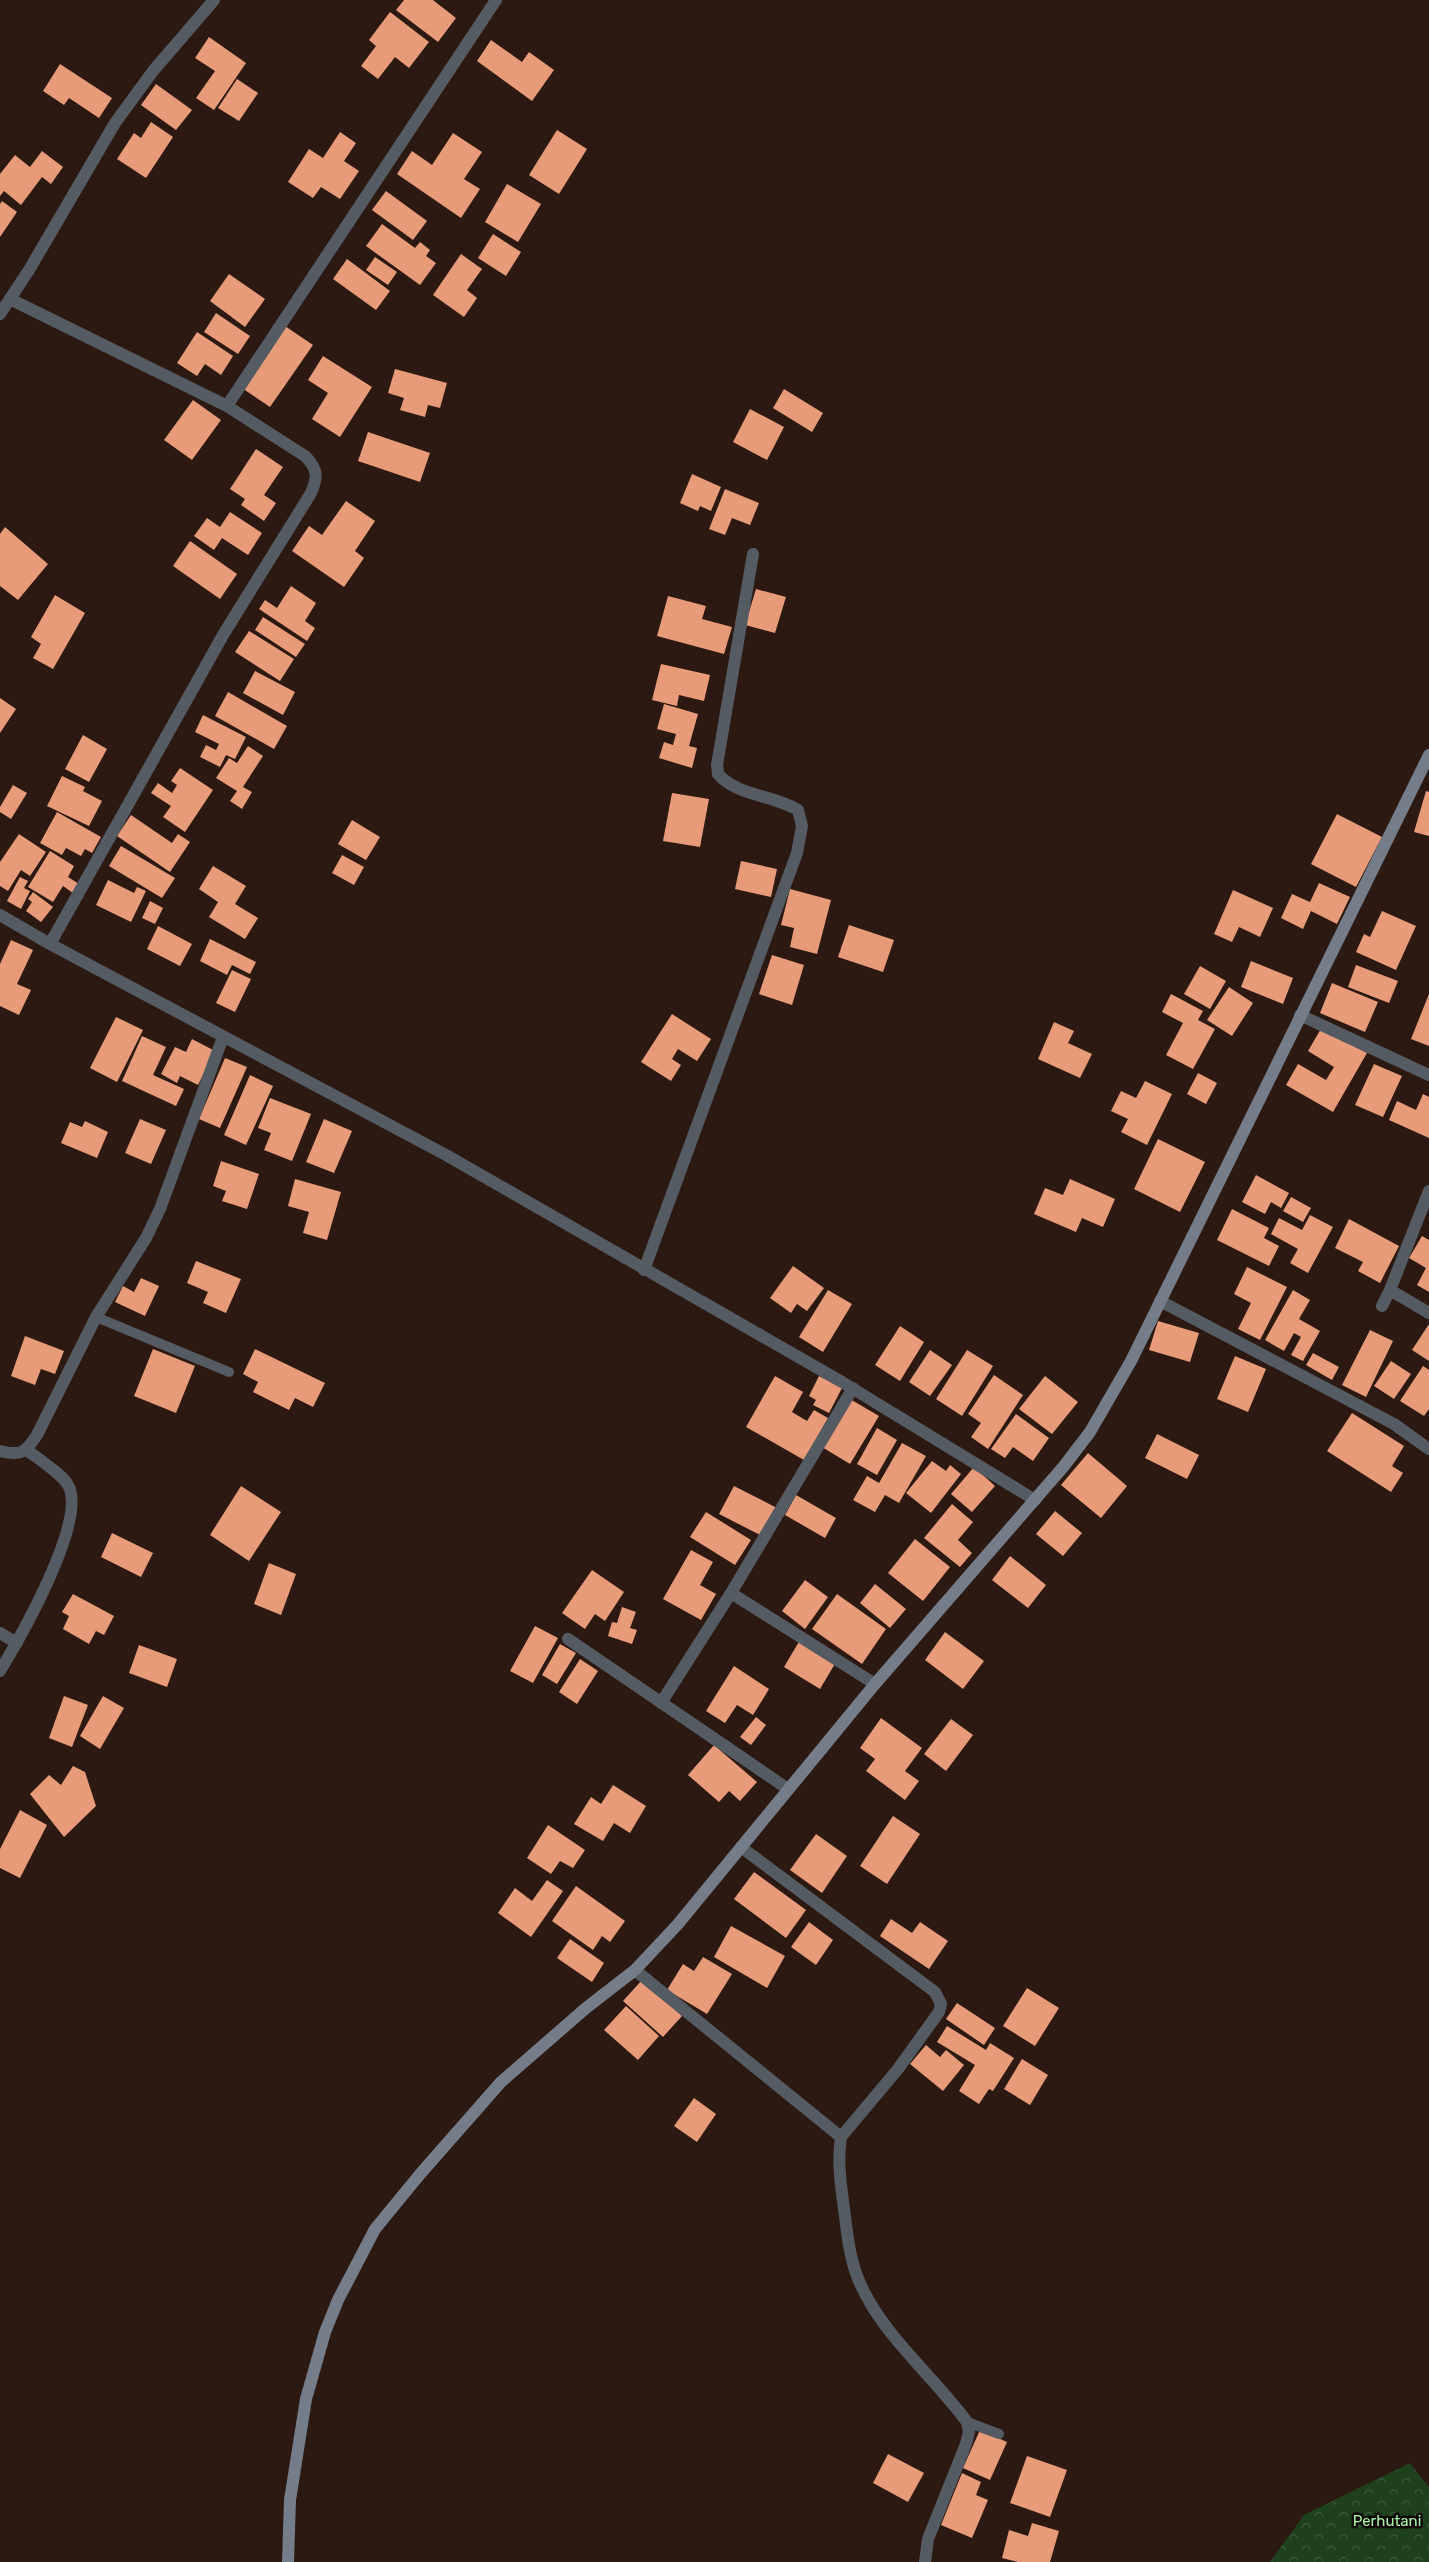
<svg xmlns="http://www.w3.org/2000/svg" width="1429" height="2562" viewBox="0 0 1429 2562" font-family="Rubik,sans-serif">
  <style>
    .forest { fill: url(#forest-crowns) }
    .building { fill: #e89b78 }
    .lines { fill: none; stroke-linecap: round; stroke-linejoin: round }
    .lane { stroke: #555b63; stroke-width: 10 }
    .street { stroke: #555b63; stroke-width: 12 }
    .secondary { stroke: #747d89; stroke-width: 12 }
    .labels { text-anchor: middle; stroke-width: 5; stroke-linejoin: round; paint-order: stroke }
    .park-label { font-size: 15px; fill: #a6f5a3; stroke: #0e0704 }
  </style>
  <defs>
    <pattern id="forest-crowns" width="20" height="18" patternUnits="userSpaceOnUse" patternTransform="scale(1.25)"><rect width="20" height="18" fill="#1d401d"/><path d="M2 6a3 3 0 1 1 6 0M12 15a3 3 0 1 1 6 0" fill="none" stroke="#3e5b3d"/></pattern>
  </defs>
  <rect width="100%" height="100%" fill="#2c1a12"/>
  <!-- forest -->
  <path class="forest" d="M1410,2463L1429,2487V2562H1270L1304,2515Z"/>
  <!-- building -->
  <path class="building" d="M404,0H433L456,18L438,42L396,10Z
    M390,12L429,42L409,68L395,57L378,79L361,66L376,46L369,40Z
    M209,37L246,63L214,110L196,98L215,71L195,58Z
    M491,40L522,62L529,52L554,70L532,101L477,61Z
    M60,64L112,98L99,118L69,98L64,105L43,91Z
    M237,79L258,93L239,121L218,108Z
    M156,84L192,110L176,130L141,105Z
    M151,122L173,137L146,178L117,159L134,133L141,138Z
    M557,130L587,149L559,194L529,175Z
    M340,132L356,143L344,161L359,171L340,199L321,187L313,198L288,182L309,149L323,158Z
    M453,133L482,152L464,179L480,189L461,218L397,174L412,151L432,165Z
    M42,151L63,167L51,184L42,177L21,205L4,191L0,196V174L15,155L30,167Z
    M507,184L541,204L518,242L485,222Z
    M386,191L427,221L413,240L372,210Z
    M2,201L17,212L0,237V204Z
    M382,224L415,248L420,242L430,250L426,256L436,263L420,285L366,246Z
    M493,234L521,252L506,276L478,258Z
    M461,254L482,269L467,290L477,298L464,317L433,295Z
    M375,257L397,272L388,285L366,270Z
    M347,259L390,291L376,310L333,279Z
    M229,274L265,299L245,327L210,301Z
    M216,313L250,336L238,354L204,332Z
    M285,326L313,345L270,407L242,388Z
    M197,332L233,356L221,375L205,364L197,376L177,363Z
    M323,356L372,387L340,437L312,419L328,393L308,380Z
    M395,369L447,383L440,408L428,405L425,417L400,410L404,398L388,393Z
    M784,389L823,413L812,432L773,408Z
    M193,400L221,420L192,460L164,440Z
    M750,409L784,427L767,460L733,442Z
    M368,432L430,453L420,482L358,461Z
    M256,449L283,467L264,495L276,503L264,521L241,505L245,499L230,489Z
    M692,474L721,487L711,511L700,506L698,511L680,503Z
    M725,489L759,503L750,525L732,518L725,535L709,529Z
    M346,501L375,521L355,551L364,558L344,587L292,551L309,526L322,535Z
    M230,512L262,533L248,555L222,538L214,550L194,536L207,518L220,527Z
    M5,527L48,564L18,600L0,586V534Z
    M190,541L237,574L220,599L173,566Z
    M291,586L316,603L305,621L315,628L307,641L259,609L265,600L277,608Z
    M756,589L786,597L775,633L745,625Z
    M55,595L85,613L53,669L33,658L41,644L31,637Z
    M668,596L706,606L702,619L732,627L724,654L657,636Z
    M263,617L305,644L296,657L255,630Z
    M249,631L294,659L280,681L235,652Z
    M661,664L710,675L704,701L679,695L677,706L652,700Z
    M255,671L295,692L283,715L243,693Z
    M228,692L287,726L274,749L215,716Z
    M0,698L16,709L0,733Z
    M664,704L698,714L689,746L697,748L692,768L659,758L664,742L673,745L676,734L657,729Z
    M203,715L246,737L235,759L226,755L220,767L200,757L206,745L216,750L219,744L195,732Z
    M83,735L107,749L89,782L65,769Z
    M248,746L263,756L243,787L252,792L242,809L230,801L237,791L216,778L229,758L237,763Z
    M180,768L213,790L185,832L163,817L171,806L151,793L158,783L172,793L177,785L171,781Z
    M62,776L85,787L83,791L102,801L89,826L47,806Z
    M13,785L27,793L11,819L0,812V807Z
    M1426,791L1429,792V836L1414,832Z
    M672,793L709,799L700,847L663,841Z
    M57,812L101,837L92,853L85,849L81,856L66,848L62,855L40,843Z
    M1337,814L1382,837L1356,887L1311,864Z
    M131,815L172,843L178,834L190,842L170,872L117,836Z
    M352,820L380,837L366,860L338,844Z
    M19,834L46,852L30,876L21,870L8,891L0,886V862Z
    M121,846L175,878L162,898L109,866Z
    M50,851L74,866L68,877L79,884L73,893L63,886L53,902L28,887Z
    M342,855L364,867L354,885L332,873Z
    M741,861L777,869L771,897L735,889Z
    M213,866L246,886L235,904L258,918L245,939L209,917L218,902L199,889Z
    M20,877L28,881L24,888L30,891L21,909L7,901Z
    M108,880L134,893L137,887L146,891L131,922L96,905Z
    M1319,883L1350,897L1337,924L1311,911L1303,929L1281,918L1292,894L1310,902Z
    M790,889L831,900L817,954L790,947L794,928L781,925Z
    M1233,890L1273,908L1260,937L1239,927L1232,942L1214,934Z
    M33,892L53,907L41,922L26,911L32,902L28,899Z
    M150,901L163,908L155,924L142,918Z
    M1382,911L1416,926L1396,970L1356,952L1364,934L1370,937Z
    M849,925L894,940L883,972L838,957Z
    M158,926L192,944L180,966L147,949Z
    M210,939L256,962L250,974L232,965L227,975L200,961Z
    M11,940L33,950L17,984L31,990L19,1015L0,1006V964Z
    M772,955L804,965L792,1005L759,994Z
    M1251,961L1293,978L1283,1004L1241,987Z
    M1356,965L1398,981L1389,1003L1348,987Z
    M1200,966L1226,981L1210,1009L1184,994Z
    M232,970L251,979L235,1012L216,1003Z
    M1332,983L1378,1002L1365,1032L1320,1013Z
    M1229,987L1253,1003L1232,1036L1207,1020Z
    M1171,994L1203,1011L1198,1020L1215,1029L1193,1069L1166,1055L1183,1023L1162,1012Z
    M1429,994V1046L1411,1039Z
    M672,1014L711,1039L697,1061L678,1049L672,1059L681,1065L671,1081L641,1062Z
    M116,1017L143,1030L117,1082L90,1068Z
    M1054,1022L1074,1031L1068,1043L1092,1054L1080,1078L1038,1059Z
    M1322,1027L1367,1053L1333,1112L1286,1085L1298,1064L1326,1080L1334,1067L1308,1051Z
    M142,1036L166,1047L153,1075L184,1089L176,1106L122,1081Z
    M192,1039L215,1051L198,1085L180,1076L177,1083L161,1074L175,1047L186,1052Z
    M225,1058L247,1067L220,1128L199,1119Z
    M1374,1064L1402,1076L1383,1117L1355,1105Z
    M1198,1073L1217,1083L1206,1104L1187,1094Z
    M250,1075L273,1086L246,1145L224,1135Z
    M1145,1081L1172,1094L1147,1145L1121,1132L1128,1119L1111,1111L1121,1091L1136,1098Z
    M1423,1094L1429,1097V1138L1389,1120L1397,1101L1416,1110Z
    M270,1098L311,1114L292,1161L264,1150L271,1133L258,1128Z
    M140,1119L166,1130L151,1164L125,1153Z
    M324,1119L352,1131L334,1173L306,1162Z
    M85,1121L108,1132L97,1158L61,1143L70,1122L82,1127Z
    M1158,1139L1205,1162L1180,1212L1134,1189Z
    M221,1161L259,1174L247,1209L222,1201L226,1191L213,1186Z
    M1256,1175L1289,1193L1281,1208L1271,1202L1265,1214L1242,1202Z
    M295,1179L341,1192L327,1240L303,1233L309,1212L288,1206Z
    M1070,1179L1115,1199L1103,1227L1082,1218L1076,1232L1034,1214L1045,1188L1063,1195Z
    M1291,1197L1311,1208L1303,1222L1283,1211Z
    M1232,1209L1269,1228L1264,1238L1279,1246L1269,1266L1217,1240Z
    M1310,1215L1333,1227L1308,1273L1290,1263L1298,1249L1271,1234L1279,1218L1302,1230Z
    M1349,1219L1399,1246L1380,1283L1358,1271L1363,1262L1335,1248Z
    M1422,1236L1429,1240V1292L1417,1285L1426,1268L1409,1258Z
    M196,1261L241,1279L226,1313L203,1303L208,1292L187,1283Z
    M793,1266L824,1288L807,1311L797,1304L791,1313L770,1298Z
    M1247,1267L1287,1287L1260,1340L1238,1329L1251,1303L1234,1294Z
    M141,1278L159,1286L145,1316L115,1302L123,1286L134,1292Z
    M828,1290L852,1304L823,1352L799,1337Z
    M1293,1290L1310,1300L1299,1319L1320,1331L1303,1361L1291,1355L1301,1337L1294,1333L1284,1351L1265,1340Z
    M1158,1321L1199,1333L1190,1362L1149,1350Z
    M1429,1324V1361L1412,1350Z
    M900,1326L924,1342L900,1381L875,1365Z
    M1370,1330L1393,1341L1366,1397L1342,1385Z
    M25,1336L64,1351L55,1374L41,1369L35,1385L11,1376Z
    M153,1349L195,1366L176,1413L134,1396Z
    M255,1349L325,1383L313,1407L295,1398L289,1410L253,1392L258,1382L243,1374Z
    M930,1350L952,1365L930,1396L909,1382Z
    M967,1350L993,1366L962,1416L936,1399Z
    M1313,1353L1339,1367L1332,1380L1306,1365Z
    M1235,1356L1266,1369L1248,1412L1217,1399Z
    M1391,1361L1411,1374L1394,1399L1374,1386Z
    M1423,1366L1429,1370V1409L1424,1416L1400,1401Z
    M994,1375L1023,1395L988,1449L971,1437L981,1423L968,1414Z
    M775,1376L803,1392L792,1412L807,1421L814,1410L828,1418L804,1460L746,1427Z
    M819,1376L842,1388L829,1413L813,1405L816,1400L809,1396Z
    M1045,1376L1078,1402L1052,1434L1019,1409Z
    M850,1399L879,1416L850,1464L822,1447Z
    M1352,1413L1404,1446L1392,1466L1403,1473L1391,1492L1327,1451Z
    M1016,1414L1049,1438L1033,1461L1013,1447L1005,1458L991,1449Z
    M877,1428L897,1440L877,1475L857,1464Z
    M1157,1434L1199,1455L1187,1479L1145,1458Z
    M902,1443L926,1456L899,1503L885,1495L875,1512L853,1500L867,1476L879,1483Z
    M1088,1453L1127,1486L1101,1518L1061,1485Z
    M932,1461L946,1471L950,1465L961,1474L931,1513L906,1493Z
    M974,1467L995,1486L972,1512L951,1494Z
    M241,1486L281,1512L249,1561L210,1535Z
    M734,1486L777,1508L762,1536L719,1514Z
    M796,1495L836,1518L825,1538L785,1515Z
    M952,1504L973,1522L958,1540L972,1553L960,1567L924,1538Z
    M1055,1511L1082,1533L1063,1556L1036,1534Z
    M706,1512L751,1540L735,1565L690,1537Z
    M112,1533L153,1553L141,1577L101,1557Z
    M915,1539L950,1567L923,1601L888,1573Z
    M691,1550L713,1562L700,1585L716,1594L701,1620L663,1599Z
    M1010,1556L1046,1585L1028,1608L992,1580Z
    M269,1563L296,1574L281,1615L254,1604Z
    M592,1570L624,1592L605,1621L595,1614L585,1629L562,1613Z
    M805,1580L828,1597L805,1629L782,1611Z
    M875,1584L906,1609L890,1628L860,1603Z
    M73,1594L114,1616L104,1635L96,1631L89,1644L63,1629L69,1616L62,1612Z
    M837,1594L886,1629L862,1664L812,1629Z
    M622,1607L636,1612L630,1628L637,1630L632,1644L608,1636L612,1622L617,1623Z
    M535,1626L558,1638L533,1683L510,1671Z
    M945,1632L984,1661L963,1689L925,1660Z
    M800,1640L836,1662L820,1689L784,1667Z
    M560,1644L576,1653L557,1684L542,1675Z
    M139,1645L177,1659L167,1687L129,1673Z
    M580,1659L598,1671L577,1704L559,1692Z
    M734,1666L769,1689L753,1715L737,1705L725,1723L706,1711Z
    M64,1696L88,1705L72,1747L49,1738Z
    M103,1696L124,1708L100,1749L80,1736Z
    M756,1717L766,1725L751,1745L740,1737Z
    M881,1718L922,1748L905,1771L919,1781L905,1800L866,1771L875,1759L860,1748Z
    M951,1719L973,1735L946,1771L924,1754Z
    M714,1745L757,1782L740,1801L729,1791L719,1802L688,1775Z
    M73,1766L85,1772L96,1806L64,1837L30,1794L49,1775L61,1785Z
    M613,1785L646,1806L630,1833L614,1823L603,1841L574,1824L591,1797L601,1804Z
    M20,1810L47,1825L20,1878L0,1868V1849Z
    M893,1816L920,1834L887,1884L860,1866Z
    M548,1825L585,1850L573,1868L560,1861L551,1874L527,1858Z
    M816,1834L847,1856L822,1893L790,1870Z
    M754,1872L806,1910L786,1938L734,1899Z
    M547,1880L563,1891L531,1937L498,1913L515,1888L532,1901Z
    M576,1886L625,1921L610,1942L602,1936L593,1950L552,1921Z
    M891,1919L912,1933L920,1922L948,1941L929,1969L880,1936Z
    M809,1922L833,1940L816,1965L791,1947Z
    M731,1926L785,1956L767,1988L714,1957Z
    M570,1939L604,1963L592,1982L557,1958Z
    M703,1957L732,1974L707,2014L667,1990L683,1964L694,1971Z
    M642,1980L682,2016L663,2037L623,2001Z
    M1027,1988L1059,2008L1035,2046L1003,2026Z
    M957,2003L995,2028L984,2045L946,2019Z
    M626,2006L659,2036L638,2060L604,2030Z
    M947,2026L986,2050L990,2043L1014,2058L993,2091L989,2089L979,2104L959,2091L975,2065L937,2042Z
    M926,2045L940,2057L946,2050L964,2065L943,2091L910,2064Z
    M1022,2059L1048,2075L1030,2105L1004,2089Z
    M694,2098L716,2114L697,2142L674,2126Z
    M980,2430L1007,2442L990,2480L963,2468Z
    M888,2454L924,2473L908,2502L873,2483Z
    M1027,2456L1067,2470L1050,2517L1010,2503Z
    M962,2473L981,2482L976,2495L988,2500L972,2538L941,2525Z
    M1032,2523L1059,2531L1050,2562H1018L1002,2558L1009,2530L1028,2536Z"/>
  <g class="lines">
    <!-- lane -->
    <path class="lane" d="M96,1317L229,1372
      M967,2422L999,2434"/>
    <!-- street -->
    <path class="street" d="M10,299L227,406L305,456C318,469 318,477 311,493L223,635L50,944
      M0,314L29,270L115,123L153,71L214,0
      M227,406L496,0
      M0,915L50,944L446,1155L842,1382L1035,1500
      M1300,1015L1429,1075
      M1429,1191L1390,1290L1429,1313
      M644,1270L797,853L802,826L798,810C774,795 737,796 718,774L717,765L753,554
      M1160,1301L1394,1424L1429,1449
      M1382,1306L1390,1290
      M0,1451C21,1456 25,1453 37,1435L96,1317L146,1238L160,1209L223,1037
      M731,1593L875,1684
      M0,1633L17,1643
      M568,1639L788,1789
      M0,1671C20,1638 88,1520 68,1485C62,1474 37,1458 27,1450
      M661,1703L731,1593L853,1388
      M741,1847L935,1992L941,2004L939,2012L898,2069L841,2137C837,2162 841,2185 844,2209C847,2231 849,2255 857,2276C879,2333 932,2374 967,2422L969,2432L966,2444L928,2539L925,2562
      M635,1970L841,2137"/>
    <!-- secondary -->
    <path class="secondary" d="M288,2562L290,2500L306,2399L325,2332L338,2300L375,2229L421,2173L501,2082L586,2008L635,1970L678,1924L875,1684L1064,1466L1090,1432L1131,1361L1429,755"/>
  </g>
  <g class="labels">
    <!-- park labels -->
    <g class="park-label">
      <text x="1387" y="2526">Perhutani</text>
    </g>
  </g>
</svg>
